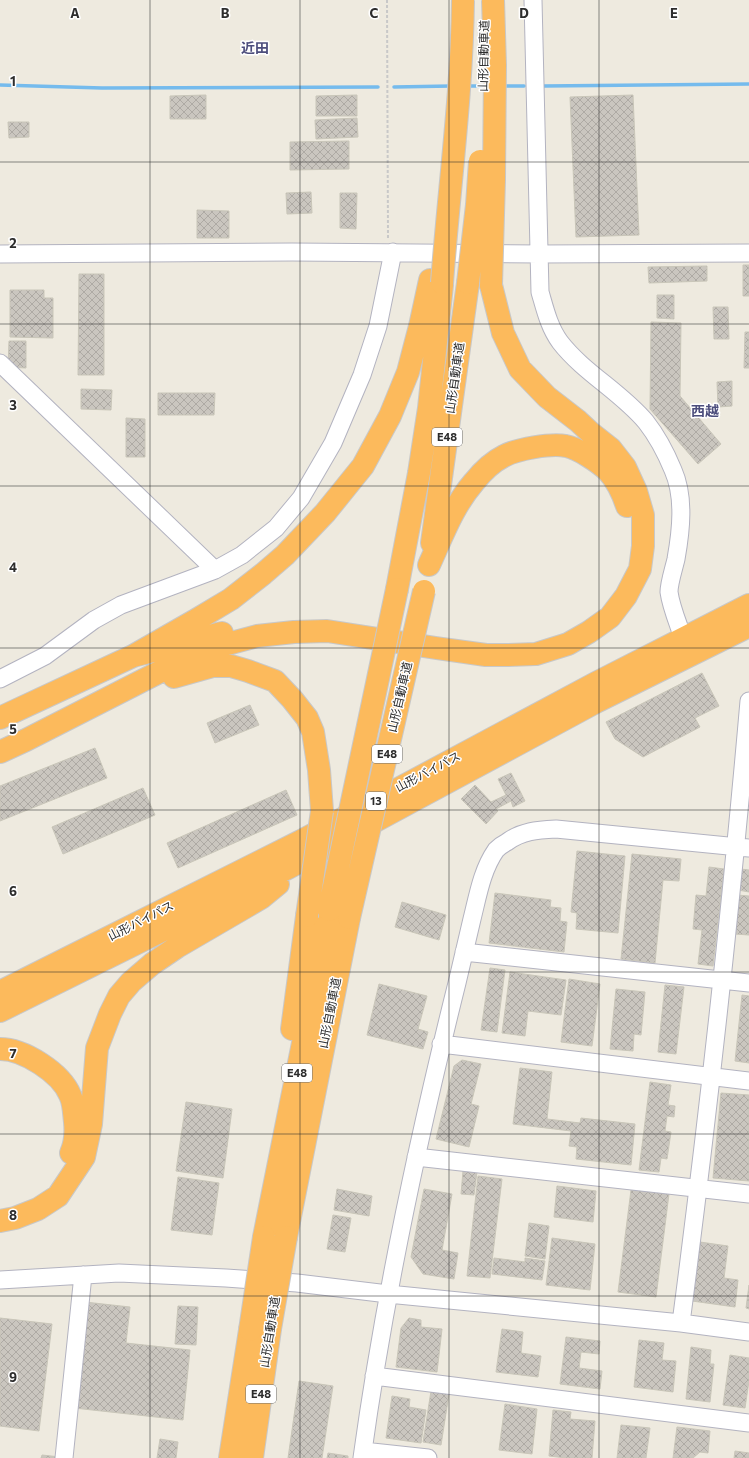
<svg xmlns="http://www.w3.org/2000/svg" width="749" height="1458" viewBox="0 0 749 1458" font-family="Commissioner,'Noto Sans JP',sans-serif">
  <style>
    .lines { fill: none; stroke-linecap: round; stroke-linejoin: round }
    .stream { stroke: #75bbed; stroke-width: 3.5 }
    .building { fill: url(#building-cross-hatch); stroke: #c9c6b9 }
    .minor-casing { stroke: #b3b3c0; stroke-width: 19 }
    .highway-casing { stroke: #c8c8c8; stroke-width: 24 }
    .path { stroke: #c8c8c8; stroke-width: 2; stroke-dasharray: 3 2; stroke-linecap: butt }
    .minor { stroke: #fff; stroke-width: 17 }
    .highway { stroke: #fcba5c; stroke-width: 22 }
    .highway-bridge-casing { stroke: #c8c8c8; stroke-width: 24; stroke-linecap: butt }
    .highway-bridge { stroke: #fcba5c; stroke-width: 22 }
    .grid { fill: none; stroke: #2d2d2d; stroke-width: 1; stroke-opacity: 0.55 }
    .labels { text-anchor: middle; stroke-width: 3; stroke-linejoin: round; paint-order: stroke }
    .shield { fill: #fff; stroke: #6c6c6c; stroke-width: 1 }
    .shield-label { font-size: 11px; font-weight: bold; fill: #2d2d2d }
    .street-label { font-size: 12px; fill: #2d2d2d; stroke: #fff }
    .quarter-label { font-size: 14px; font-weight: bold; fill: #4d4e7d; stroke: #fff }
    .grid-label { font-size: 13px; text-anchor: middle; font-weight: bold; fill: #2d2d2d; stroke: #fff; stroke-width: 3; stroke-linejoin: round; paint-order: stroke }
  </style>
  <defs>
    <pattern id="building-cross-hatch" width="8" height="8" patternUnits="userSpaceOnUse"><rect width="8" height="8" fill="#cac6bf"/><path d="M0 0l8 8M0 8l8-8" fill="none" stroke="#aeaaa4"/></pattern>
  </defs>
  <rect width="100%" height="100%" fill="#eeeadf"/>
  <g class="lines">
    <!-- stream -->
    <path class="stream" d="M0,85L102,88L378,87
      M465,86H487
      M501,86H524
      M544,86L749,84
      M394,87L451,86"/>
  </g>
  <!-- building -->
  <path class="building" d="M206,95V119H170V96Z
    M357,95V116H316V96Z
    M633,95L639,235L576,237L570,97Z
    M357,118L358,137L316,139L315,120Z
    M8,122H29V137L9,138Z
    M349,141V169L290,170V142Z
    M311,192L312,213L287,214L286,193Z
    M340,193H357L356,229L340,228Z
    M197,210L229,211V238H197Z
    M743,265H749V296H743Z
    M707,266V281L649,283L648,267Z
    M79,274H104V375H78Z
    M10,290H44V298H53V338L10,337Z
    M657,295H674V319L657,318Z
    M713,307H728L729,339H714Z
    M651,322L681,323L680,396L721,444L698,464L650,409Z
    M745,332H749V368H744Z
    M9,341H26V368L8,367Z
    M732,381V406L718,407L717,382Z
    M81,389L112,390L111,410L81,409Z
    M158,393H215L214,415H158Z
    M126,418L145,419V457H126Z
    M702,673L719,706L695,718L700,727L643,757L615,739L606,722Z
    M250,705L259,725L215,743L207,723Z
    M95,748L107,778L0,821V786Z
    M511,773L525,801L513,807L511,801L496,809L498,811L486,824L461,799L475,785L491,802L506,795L498,779Z
    M143,788L155,815L63,854L52,827Z
    M286,790L297,815L178,868L167,843Z
    M577,851L625,856L618,933L576,929L577,913L571,912Z
    M632,854L681,859L679,881L663,880L655,963L621,959Z
    M709,867L724,869L713,966L698,964L702,930L693,929L696,895L706,896Z
    M741,869L749,870V892L738,890Z
    M495,893L551,900L550,907L561,908L560,921L567,922L564,952L489,943Z
    M737,895L749,896V935L734,934Z
    M402,902L446,915L439,940L395,927Z
    M490,968L505,970L497,1032L481,1030Z
    M510,972L566,980L561,1015L528,1011L525,1036L502,1033Z
    M569,979L600,984L592,1046L561,1042Z
    M379,984L427,996L418,1029L428,1032L423,1049L367,1035Z
    M665,985L684,987L676,1054L658,1052Z
    M616,989L645,992L641,1035L634,1034L633,1051L610,1049Z
    M742,995L749,996V1063L735,1061Z
    M462,1060L481,1064L471,1104L479,1106L469,1147L436,1139L454,1066Z
    M520,1068L552,1072L547,1119L580,1123L581,1118L635,1124L631,1165L576,1159L577,1147L569,1146L571,1131L513,1124Z
    M650,1082L671,1085L668,1105L675,1106L674,1117L667,1116L665,1131L671,1132L667,1159L661,1158L659,1172L639,1170Z
    M721,1093L749,1095V1181L713,1178Z
    M186,1102L232,1109L223,1178L176,1171Z
    M463,1171L477,1172L474,1195L461,1194Z
    M478,1176L502,1179L490,1278L467,1276Z
    M178,1177L219,1183L212,1235L171,1230Z
    M557,1186L596,1191L593,1222L554,1217Z
    M337,1189L372,1196L369,1216L334,1210Z
    M424,1189L452,1194L442,1250L458,1253L454,1279L423,1274L411,1257Z
    M631,1190L669,1194L656,1297L618,1292Z
    M333,1215L351,1218L345,1252L327,1249Z
    M529,1223L549,1226L545,1259L525,1256Z
    M552,1238L595,1244L590,1290L546,1285Z
    M700,1242L728,1246L724,1278L738,1280L735,1307L692,1301Z
    M494,1258L525,1262V1258L545,1261L542,1280L492,1274Z
    M749,1285V1309L746,1308Z
    M85,1302L130,1307L126,1343L190,1350L183,1420L74,1408Z
    M178,1306L198,1307L196,1345L175,1344Z
    M0,1318L52,1324L39,1431L0,1426Z
    M409,1318L421,1320V1327L442,1329L437,1372L396,1367L401,1328Z
    M502,1329L523,1332L521,1353L541,1356L538,1377L496,1372Z
    M566,1337L600,1341L599,1354L581,1352L579,1368L602,1371L600,1389L560,1384Z
    M639,1340L664,1343L662,1360L676,1361L673,1392L634,1387Z
    M691,1347L711,1350L710,1364H714L710,1402L686,1399Z
    M730,1355L749,1358V1381L745,1408L723,1405Z
    M299,1381L333,1386L322,1458H288Z
    M431,1391L449,1394L441,1445L423,1442Z
    M392,1396L410,1399L409,1407L426,1410L421,1443L386,1438Z
    M505,1404L537,1409L532,1454L499,1450Z
    M553,1410L571,1412L570,1419L595,1421L592,1458H566L549,1456Z
    M621,1425L650,1428L646,1458H617Z
    M677,1427L710,1431L708,1453L700,1452L693,1458H673Z
    M160,1439L178,1442L176,1458H157Z
    M735,1451L749,1453V1458H734Z
    M328,1453L348,1456V1458H327Z
    M42,1455L60,1457V1458H41Z"/>
  <g class="lines">
    <defs>
      <path id="minor" d="M533,0L540,292C545,309 549,327 560,342C584,373 621,392 646,422C657,436 666,453 673,470C685,497 681,531 676,559C674,568 669,583 669,592C671,607 678,623 683,638
        M0,254L292,252L540,254L749,253
        M0,363L215,570
        M0,679L45,656L94,620L121,605L215,570L242,555L276,528L301,498L333,443L362,375L378,326L393,252
        M464,952L749,983
        M441,1044L749,1081
        M416,1157L749,1194
        M0,1280L119,1273L226,1278L297,1283L388,1294L681,1323L749,1332
        M681,1323C708,1116 731,909 749,701
        M374,1376L749,1423
        M363,1451L428,1458
        M64,1458L83,1275
        M362,1458C384,1298 418,1139 457,983C462,961 467,940 472,919C478,895 482,870 496,850C499,847 503,844 507,842C522,831 537,830 556,829L749,848"/>
      <path id="highway" d="M432,543L468,283
        M429,565C442,537 453,506 474,482C482,472 492,462 504,456C517,449 551,443 566,446C578,448 600,463 608,471C617,481 623,494 627,506
        M397,589L419,473L429,408L442,285
        M133,656L222,633
        M174,677L213,666H231L248,671L275,681L292,699L307,718L313,732L319,770L322,811
        M0,718L133,656L196,620L231,599L263,574L285,555L325,513L363,466L390,416L408,372L420,326L430,280
        M0,752L26,740L177,663L220,646L257,636L294,632L327,631L436,648L486,655H508L536,654L568,644L589,632L610,617L626,596L640,569L643,546V515L636,491L625,467L611,449L592,434L578,421L547,397L520,369L503,333L491,285
        M0,992L301,841L596,683L749,605
        M0,1011L288,868L596,702L749,626
        M292,1029L307,916
        M0,1049C24,1049 61,1073 70,1095C74,1103 74,1114 75,1122C76,1132 75,1144 71,1153
        M0,1221L15,1218L38,1209L58,1196L84,1157L91,1124L97,1048L110,1014L119,996L131,982L152,964L177,947L261,898L278,884
        M264,1237L304,1038L329,910
        M286,1237L349,918
        M230,1458L250,1330
        M252,1458L270,1329"/>
    </defs>
    <!-- minor casing -->
    <use href="#minor" class="minor-casing"/>
    <!-- highway casing -->
    <use href="#highway" class="highway-casing"/>
    <!-- path -->
    <path class="path" d="M387,0L388,239"/>
    <!-- minor -->
    <use href="#minor" class="minor"/>
    <!-- highway -->
    <use href="#highway" class="highway"/>
    <defs>
      <path id="highway-bridge" d="M442,283C449,188 462,94 463,0
        M468,283L477,205L480,161
        M491,285L494,180L495,65L493,0
        M329,910L397,589
        M307,916L322,811
        M349,918L424,591
        M270,1329L286,1237
        M250,1330L264,1237"/>
    </defs>
    <!-- highway-bridge casing -->
    <use href="#highway-bridge" class="highway-bridge-casing"/>
    <!-- highway-bridge -->
    <use href="#highway-bridge" class="highway-bridge"/>
  </g>
  <!-- grid -->
  <path class="grid" d="M150,0V1458M300,0V1458M449,0V1458M599,0V1458M0,162H749M0,324H749M0,486H749M0,648H749M0,810H749M0,972H749M0,1134H749M0,1296H749"/>
  <g class="labels">
    <!-- shield labels -->
    <g class="shield">
      <rect x="432" y="428" width="30" height="18" rx="3"/>
      <rect x="372" y="745" width="30" height="18" rx="3"/>
      <rect x="366" y="792" width="20" height="18" rx="3"/>
      <rect x="282" y="1064" width="30" height="18" rx="3"/>
      <rect x="246" y="1385" width="30" height="18" rx="3"/>
    </g>
    <g class="shield-label">
      <text x="447" y="441">E48</text>
      <text x="387" y="758">E48</text>
      <text x="376" y="805">13</text>
      <text x="297" y="1077">E48</text>
      <text x="261" y="1398">E48</text>
    </g>
    <!-- street labels -->
    <g class="street-label">
      <text transform="translate(484 56) rotate(-89)" y="4">山形自動車道</text>
      <text transform="translate(455 378) rotate(-82)" y="4">山形自動車道</text>
      <text transform="translate(400 697) rotate(-77)" y="4">山形自動車道</text>
      <text transform="translate(428 772) rotate(-28)" y="4">山形バイパス</text>
      <text transform="translate(141 921) rotate(-27)" y="4">山形バイパス</text>
      <text transform="translate(330 1013) rotate(-79)" y="4">山形自動車道</text>
      <text transform="translate(270 1332) rotate(-81)" y="4">山形自動車道</text>
    </g>
    <!-- quarter labels -->
    <g class="quarter-label">
      <text x="255" y="53">近田</text>
      <text x="705" y="416">西越</text>
    </g>
  </g>
  <g class="grid-label">
    <text x="75" y="18">A</text>
    <text x="225" y="18">B</text>
    <text x="374" y="18">C</text>
    <text x="524" y="18">D</text>
    <text x="674" y="18">E</text>
    <text x="13" y="86">1</text>
    <text x="13" y="248">2</text>
    <text x="13" y="410">3</text>
    <text x="13" y="572">4</text>
    <text x="13" y="734">5</text>
    <text x="13" y="896">6</text>
    <text x="13" y="1058">7</text>
    <text x="13" y="1220">8</text>
    <text x="13" y="1382">9</text>
  </g>
</svg>
